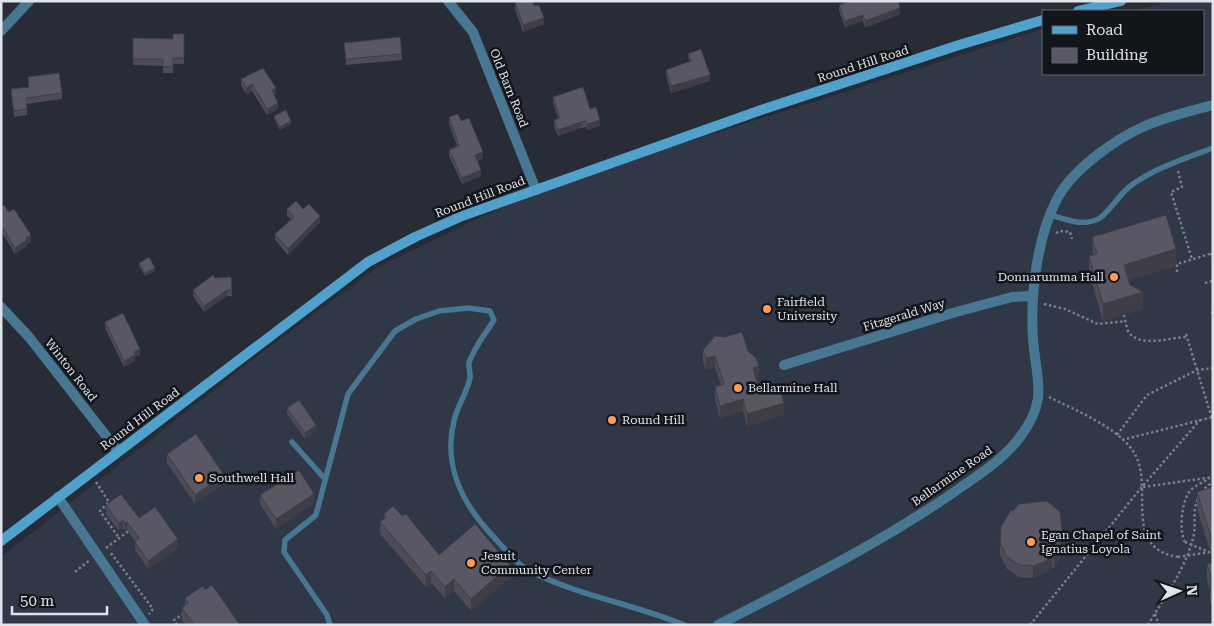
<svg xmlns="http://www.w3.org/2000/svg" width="1214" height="626" viewBox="0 0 1214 626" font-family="'Roboto Serif',serif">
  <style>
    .built { fill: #303746 }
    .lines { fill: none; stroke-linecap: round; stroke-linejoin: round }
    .path { stroke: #797e87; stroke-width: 2.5; stroke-dasharray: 2.5 2.5; stroke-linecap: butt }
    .service { stroke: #477792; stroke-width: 5.5 }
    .minor { stroke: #477792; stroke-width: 10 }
    .secondary { stroke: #50a1cc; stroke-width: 10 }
    .path-bridge { stroke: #797e87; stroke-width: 2.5; stroke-dasharray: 2.5 2.5; stroke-linecap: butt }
    .wall { fill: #4d4b56 }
    .shaded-wall { fill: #3f3d46 }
    .building { fill: #5a5764; stroke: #3f3d46 }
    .poi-dot { fill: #fd9c56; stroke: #121519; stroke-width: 2 }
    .labels { text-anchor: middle; stroke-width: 5; stroke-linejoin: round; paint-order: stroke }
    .street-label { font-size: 12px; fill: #dfe3ea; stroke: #121519 }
    .poi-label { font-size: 12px; fill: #dfe3ea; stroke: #121519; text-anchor: start }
  </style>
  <rect width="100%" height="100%" fill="#272c37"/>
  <!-- built -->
  <path class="built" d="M1175,1H1213V625H1V557L264,351L378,267L506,205L668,148L1043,29V74H1203V11H1128Z"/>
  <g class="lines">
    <!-- path -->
    <path class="path" d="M1178,171L1182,187L1171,192L1192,259
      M1056,233L1060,231L1070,232L1072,239
      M1211,253L1213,259
      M1177,272V264L1213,253
      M1205,283L1213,281
      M1044,304L1065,309L1098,324L1126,321
      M1211,312L1213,313
      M1124,315C1125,320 1126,326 1128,331C1139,349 1171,337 1187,337
      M1186,334L1213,422
      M1049,397C1075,410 1117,427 1133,451C1156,484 1120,548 1178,557
      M1117,435L1147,395L1197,370L1213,368
      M1122,440L1213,417
      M96,482L109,502L100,511L119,538
      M1143,487L1213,477
      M1201,492L1213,481
      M1185,542C1179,531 1181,502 1190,491C1194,486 1204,482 1210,478
      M106,548L130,530
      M111,553L153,609L149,614
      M75,572L90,560
      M1155,614L1159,625
      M177,625L174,620L183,614
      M1030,625L1141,488L1200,420
      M1148,625C1165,596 1187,567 1194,534C1196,522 1192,510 1198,499"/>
    <!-- service -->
    <path class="service" d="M1051,215C1066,220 1085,227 1100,218C1111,210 1118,196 1129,187C1154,168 1184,159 1213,148
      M292,442L325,479
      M330,625L327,615L284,552L285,540L316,515L348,394L395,331L416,319L439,311L468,308L490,311L494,320C487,331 472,351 469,363C468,368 471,373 470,378C467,393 457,406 454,421C443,464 462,503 491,534C503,547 515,563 530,571C579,596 634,604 684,625"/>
    <!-- minor -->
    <path class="minor" d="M448,1L473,32L536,190
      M1,31L29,1
      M1,307L29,337L118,451
      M784,365L956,312L1012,297L1032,296
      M58,497L145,625
      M718,625C800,583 884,541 960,488C981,473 1005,458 1020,437C1049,399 1036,380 1033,339C1030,296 1037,237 1057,199C1072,170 1115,139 1145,126C1166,117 1190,111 1213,105"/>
    <!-- secondary -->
    <path class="secondary" d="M1078,11L1121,1
      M1,541L368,262L415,237L462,216L764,109L959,45L1043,20"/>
    <!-- path-bridge -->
    <path class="path-bridge" d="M1185,542L1209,552
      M1178,557L1210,552"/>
  </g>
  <!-- wall -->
  <path class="wall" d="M515,1H532L534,6L544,24L523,32L515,9Z
    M839,5L900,14L865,28L863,21L845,27L839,11Z
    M184,34V64H173V73H163V66L133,65V38L173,39Z
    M344,43L402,54V60L346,65Z
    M688,54L710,81L671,93L666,76V70L689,62Z
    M28,77L62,93V99L27,104V115L14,117L11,95V89L28,87Z
    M241,79L276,94L274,95L278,109L267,115L252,91L246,94L241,85Z
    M553,97L590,109L600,126L587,130L586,127L581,128L558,136L554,126V120L558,118L553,103Z
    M274,116L291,124L280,130L274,119Z
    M449,117L461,121L483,158L478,161L481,176L462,184L449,156V150L457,146L449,124Z
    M1,207L31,242L27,244V246L15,254L1,231Z
    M287,209H303L320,222L288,255L275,240V234L291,219L287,216Z
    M1092,237L1176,266L1128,280L1130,285L1143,309L1103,321L1089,273V256L1093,255Z
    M139,263L155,271L145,276L139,266Z
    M193,290H232V296H227L204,312L193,296Z
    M105,322L140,355L135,357V361L124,367L105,328Z
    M703,350L748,351L759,378L756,379L760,392L784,415L747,426L743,411L720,418L715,399V387L721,385L715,368L706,370L703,362Z
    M287,408L316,431L305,439L287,414Z
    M167,454L224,484L195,504L167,463Z
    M1213,487V560L1197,509V492Z
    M260,495L314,503L276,529L260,504Z
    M106,505L139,518L178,548L148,569L135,550V541L127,530L125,531L123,528L119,531L106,514Z
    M384,514L439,555L510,577L471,611L454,591L445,598L431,583L426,587L380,534V522L384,519Z
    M1000,543L1063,551L1060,554V561L1054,568L1052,567L1044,574L1033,578L1019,577L1007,569L1000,555Z
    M1213,563V611L1210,601V589L1207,581V564Z
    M205,590L240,625H185L182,620V608L185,605V598Z"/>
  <!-- shaded-wall -->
  <path class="shaded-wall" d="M900,8V14L865,28V21Z
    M863,15V21L845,27V21Z
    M544,18V24L523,32V25Z
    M710,75V81L671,93V86Z
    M252,84V91L246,94V88Z
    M276,88V94L272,97V90Z
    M278,103V109L267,115V109Z
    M600,120V126L587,130V124Z
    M291,121V124L280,130V127Z
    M581,122V128L558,136V130Z
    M483,152V158L475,161V155Z
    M481,170V176L462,184V178Z
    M320,216V222L288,255V249Z
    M31,235V242L27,244V246L15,254V248Z
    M1176,249V266L1124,281V265Z
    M155,268V271L145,276V273Z
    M227,290V296L204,312V306Z
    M1143,292V309L1103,321V304Z
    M140,349V355L135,357V361L124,367V361L134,352Z
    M715,356V368L706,370V358Z
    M759,366V378L753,380V368Z
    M743,399V411L720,418V406Z
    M784,403V415L747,426V414Z
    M316,425V431L305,439V433Z
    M224,475V484L195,504V495Z
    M314,494V503L276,529V519Z
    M123,520V528L119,531V523Z
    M127,522V530L125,531V523Z
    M178,539V548L148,569V561Z
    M1063,539V551L1060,554V561L1054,568V557L1057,546Z
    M1052,555V567L1044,574L1033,578V566Z
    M510,565V577L471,611V599Z
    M431,571V583L426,587V575Z
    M454,579V591L445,598V587Z"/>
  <!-- building -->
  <path class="building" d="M517,1H532L534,6L539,5L544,18L523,25L515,3Z
    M850,1H898L900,8L865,21L863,15L845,21L839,5Z
    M173,34H184V58H173V67H163V59H133V38L173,39Z
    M400,37L402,54L346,59L344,43Z
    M701,49L710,75L671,86L666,70L691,61L688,54Z
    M263,68L276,88L272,90L278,103L267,109L252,84L246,88L241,79Z
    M59,73L62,93L26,98L27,109L14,111L11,89L29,87L28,77Z
    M583,87L590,109L596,107L600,120L587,124L586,121L581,122L558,130L554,120L560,118L553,97Z
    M286,110L291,121L280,127L274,116Z
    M458,114L461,121L469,118L483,152L475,155L481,170L462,178L449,150L459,146L449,117Z
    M296,201L303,209L309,204L320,216L288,249L275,234L294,217L287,209Z
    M4,205L9,212L14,209L31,235L26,238L27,240L15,248L1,225V207Z
    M1166,215L1176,249L1124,265L1130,285L1143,292L1103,304L1089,256L1097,254L1092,237Z
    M149,257L155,268L145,273L139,263Z
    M213,275L215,278L231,277L232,290H227L204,306L193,290Z
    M123,313L140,349L134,352L135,355L124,361L105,322Z
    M742,332L748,351L756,358L759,366L753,368L760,392L779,386L784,403L747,414L743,399L720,406L715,387L724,384L715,356L706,358L703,350L715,336L725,337Z
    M299,400L316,425L305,433L287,408Z
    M196,434L224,475L195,495L167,454Z
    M299,470L314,494L276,519L260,495Z
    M1213,487V543L1197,492Z
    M121,494L139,518L155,507L178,539L148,561L135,542L139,538L127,522L125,523L123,520L119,523L106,505Z
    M1047,501L1060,512L1063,539L1057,546L1060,549L1054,557L1052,555L1044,562L1033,566L1019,565L1007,557L1000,543L1001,527L1011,510L1013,511L1019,504Z
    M393,506L402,516L406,514L439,555L475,524L510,565L471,599L454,579L445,587L431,571L426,575L380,522L386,517L384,514Z
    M1213,563V583L1207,564Z
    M1213,584V595L1210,585Z
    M212,585L240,625H194L182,608L188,603L185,598L203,586L205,590Z"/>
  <!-- markers -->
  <g class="poi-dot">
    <circle cx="1114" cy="277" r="5"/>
    <circle cx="767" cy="309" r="5"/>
    <circle cx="738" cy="388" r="5"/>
    <circle cx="612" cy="420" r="5"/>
    <circle cx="199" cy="478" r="5"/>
    <circle cx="1031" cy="542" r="5"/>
    <circle cx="471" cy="563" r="5"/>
  </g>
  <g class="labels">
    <!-- street labels -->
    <g class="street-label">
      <text transform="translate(863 64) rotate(-18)" y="4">Round Hill Road</text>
      <text transform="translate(509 88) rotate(68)" y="4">Old Barn Road</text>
      <text transform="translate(480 197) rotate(-21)" y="4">Round Hill Road</text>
      <text transform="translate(904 315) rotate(-17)" y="4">Fitzgerald Way</text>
      <text transform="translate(71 370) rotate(52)" y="4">Winton Road</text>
      <text transform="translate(140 419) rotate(-37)" y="4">Round Hill Road</text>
      <text transform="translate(952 476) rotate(-35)" y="4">Bellarmine Road</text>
    </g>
    <!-- poi labels -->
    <g class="poi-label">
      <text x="1104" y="281" text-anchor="end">Donnarumma Hall</text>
      <text x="777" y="306">Fairfield<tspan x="777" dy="14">University</tspan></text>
      <text x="748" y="392">Bellarmine Hall</text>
      <text x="622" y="424">Round Hill</text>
      <text x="209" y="482">Southwell Hall</text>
      <text x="1041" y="539">Egan Chapel of Saint<tspan x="1041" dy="14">Ignatius Loyola</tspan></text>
      <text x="481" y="560">Jesuit<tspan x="481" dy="14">Community Center</tspan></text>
    </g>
  </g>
  <!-- border -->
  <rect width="1214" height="626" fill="none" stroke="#dfe3ea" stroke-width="5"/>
  <!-- legend -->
  <rect x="1042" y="10" width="162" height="65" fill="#121519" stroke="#64676d"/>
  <rect x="1052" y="26" width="25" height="8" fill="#50a1cc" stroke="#64676d"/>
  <text x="1086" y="35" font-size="15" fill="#dfe3ea">Road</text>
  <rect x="1052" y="48" width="25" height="15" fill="#5a5764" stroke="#64676d"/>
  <text x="1086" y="60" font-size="15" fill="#dfe3ea">Building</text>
  <!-- north arrow -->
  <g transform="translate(1179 591) rotate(87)" stroke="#121519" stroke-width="4" paint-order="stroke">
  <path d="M0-4L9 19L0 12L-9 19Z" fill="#dfe3ea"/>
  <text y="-8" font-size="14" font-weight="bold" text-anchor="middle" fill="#dfe3ea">N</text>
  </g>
  <!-- scale -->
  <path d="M12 606v8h95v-8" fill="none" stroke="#dfe3ea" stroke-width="2.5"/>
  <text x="20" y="606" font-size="15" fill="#dfe3ea" stroke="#121519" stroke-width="4" paint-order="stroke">50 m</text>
</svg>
